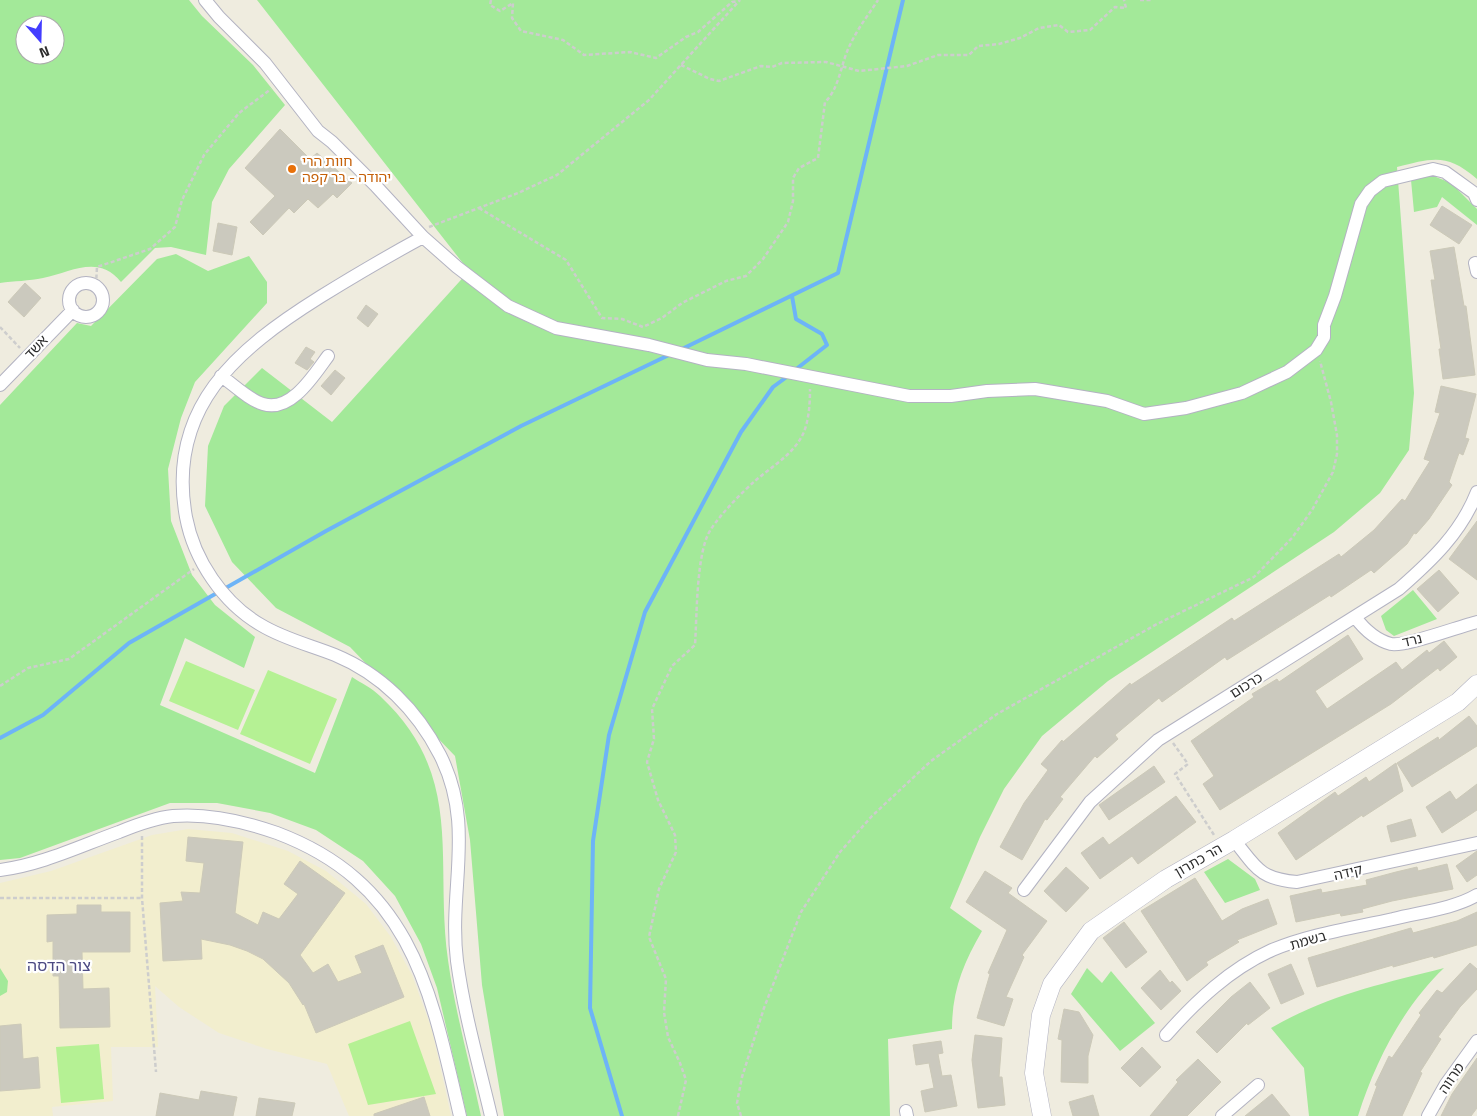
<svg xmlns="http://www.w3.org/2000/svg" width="1477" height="1116" viewBox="0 0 1477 1116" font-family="'Titillium Web','Noto Sans Hebrew',sans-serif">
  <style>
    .education { fill: #f2eece }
    .green { fill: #a3e999; fill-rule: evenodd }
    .pitch { fill: #b5f194 }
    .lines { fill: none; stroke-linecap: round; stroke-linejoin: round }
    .stream { stroke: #6db4f7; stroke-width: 4 }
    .building { fill: #cbc9be; stroke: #ccc9b8 }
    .street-casing { stroke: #b3b3c2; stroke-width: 14 }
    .secondary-casing { stroke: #b3b3c2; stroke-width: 19 }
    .path { stroke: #cdcdcd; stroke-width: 2.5; stroke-dasharray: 4 2.5; stroke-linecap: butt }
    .street { stroke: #fff; stroke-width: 12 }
    .secondary { stroke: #fff; stroke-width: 18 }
    .food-dot { fill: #e8710a; stroke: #fff; stroke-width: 2 }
    .labels { text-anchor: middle; stroke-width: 4.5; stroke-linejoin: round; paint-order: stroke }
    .food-label { font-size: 14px; fill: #c56008; stroke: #fff; text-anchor: start }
    .street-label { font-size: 14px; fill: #2d2d2d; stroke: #fff }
    .quarter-label { font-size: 16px; fill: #4c4a82; stroke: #fff }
  </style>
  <rect width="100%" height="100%" fill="#efecdf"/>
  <!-- education -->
  <path class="education" d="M188,829L232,833L288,851L326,871L366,904L391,937L412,975L432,1030L451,1116H349L327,1064L267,1049L219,1033L179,1007L155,986L158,1047H111L113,1101L52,1107L53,1116H0V883L51,871L152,835Z"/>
  <!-- green -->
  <path class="green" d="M0,0H189L202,16L253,65L285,105L229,169L212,202L206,255L171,247L155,248L121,282C98,254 72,272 43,278C29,281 14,281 0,283ZM25,25H55V55H25Z
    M257,0H1477V179C1447,153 1433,158 1397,167L1414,393L1409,450L1380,493L1334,532L1108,681L1042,736L1004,789L980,837L950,908L982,931C963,964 952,991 952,1029L888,1039L890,1116H504L482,985L470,840L455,756L350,647L276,608L232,562L205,506L208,446L224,406L262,368L332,422L469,271Z
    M1431,175L1451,183L1477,209V225L1442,197L1437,207L1414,212L1411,180Z
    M176,254L208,271L249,256L267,282V303L195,382L181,418L168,469L171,521L192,575L215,605L255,637L244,668L185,638L160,705L315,773L352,677C361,683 372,688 380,696C466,776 434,859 448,960C455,1012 470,1064 481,1116H467L437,988L421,944L395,896L363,861L316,830L270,813L217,803H170L20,858L0,860V405L77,323L91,326L157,259Z
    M1413,590L1437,619L1394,636L1386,630L1381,616Z
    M1228,859L1255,879L1260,890L1225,903L1204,872Z
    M0,968L8,981L7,992L0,996Z
    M1087,968L1102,983L1111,971L1155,1023L1120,1051L1071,994Z
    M1444,968C1403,1007 1375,1062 1358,1116H1309L1304,1068L1271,1028C1328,995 1381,984 1444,968Z"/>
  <!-- pitch -->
  <path class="pitch" d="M186,661L255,690L238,730L169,701Z
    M268,670L337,699L310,764L240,734Z
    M410,1021L436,1094L368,1105L348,1044Z
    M99,1044L104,1099L61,1103L56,1047Z"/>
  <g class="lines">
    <!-- stream -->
    <path class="stream" d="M792,296L796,319L822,334L827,345L795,370
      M682,349L838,273L903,0
      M0,738L43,715L129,643L326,531L521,426L671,354
      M622,1116L590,1008L593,841L609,735L645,612L741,432L773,387L788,376"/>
  </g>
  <!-- building -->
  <path class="building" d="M280,129L310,159L317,153L352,183L337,198L333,194L318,208L308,199L294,213L289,208L263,235L250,222L275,196L245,168Z
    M1442,206L1472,225L1459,244L1430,225Z
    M218,223L237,227L232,255L213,251Z
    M1454,247L1464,306H1466L1475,375L1443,379L1439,349H1441L1431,280H1435L1430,251Z
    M25,283L41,298L24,317L8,302Z
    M366,305L378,314L368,327L357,318Z
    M306,347L315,352L310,359L314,362L307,370L295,363Z
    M335,370L345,378L331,395L321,386Z
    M1441,386L1476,394L1465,438L1469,439L1463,455L1459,453L1449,482L1452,485L1429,519L1416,534L1414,533L1407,544L1374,573L1371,570L1331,597L1330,595L1227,660L1225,657L1162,702L1159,698L1115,735L1118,739L1097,758L1095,756L1060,797L1063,799L1047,820L1045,819L1022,860L1000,847L1024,803L1048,770L1041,764L1062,740L1063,742L1130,683L1131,685L1232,618L1234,621L1339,554L1341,557L1374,530L1402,499L1405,501L1430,461L1424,459L1440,413L1435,412Z
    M1477,521V580L1449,559Z
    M1439,570L1459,593L1438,612L1417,589Z
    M1348,635L1363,659L1315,691L1327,709L1396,662L1402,670L1427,650L1429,653L1444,641L1457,657L1440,671L1438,668L1391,704L1220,810L1203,784L1214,776L1191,741L1254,697L1252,694L1277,679L1279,682Z
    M1469,716L1477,726V746L1412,787L1397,763L1438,737L1439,740Z
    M1396,763L1403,791L1363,817L1362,815L1296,860L1278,833L1335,792L1338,796L1366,777L1369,782Z
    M1154,766L1165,782L1109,820L1099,805Z
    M1477,784V810L1442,833L1426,807L1450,791L1456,800Z
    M1176,796L1196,822L1138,864L1132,856L1100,879L1081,853L1103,837L1109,845Z
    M1411,819L1416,836L1391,842L1387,826Z
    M188,837L243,842L235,913L258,925L263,912L279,919L298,894L284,884L300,861L345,893L300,955L313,973L328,964L338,982L362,973L355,956L383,945L404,997L316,1033L304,1004L303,1005L289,983L263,959L247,951L230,945L201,939L202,959L163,961L160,903L183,901L181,892L200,893L204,863L186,861Z
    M1477,851V875L1467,882L1456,866Z
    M1447,864L1453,889L1392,901L1362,909L1363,912L1341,916L1340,913L1296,922L1290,896L1321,889L1322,893L1367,885L1366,880L1396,872L1417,867L1418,871Z
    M1066,867L1089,888L1066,912L1044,891Z
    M985,871L1012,888L1008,893L1047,921L1022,955L1024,957L1006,997L1013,999L1004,1026L977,1018L990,974L988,973L1007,930L966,902Z
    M1195,878L1222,921L1242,909L1268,899L1277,924L1237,940L1239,942L1206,962L1208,965L1187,981L1141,911Z
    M77,905H101V912H130V952H82L83,989L109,988L110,1027L60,1028L59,976H53V941L47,942V915L77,914Z
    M1477,912V945L1434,958L1433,956L1393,967V965L1317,987L1308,958L1411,928L1413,933L1457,921Z
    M1124,922L1147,952L1126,968L1103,938Z
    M1470,963L1477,969V989L1460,1007L1438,1037L1441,1039L1420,1072L1422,1073L1402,1116H1366L1377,1086L1375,1085L1389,1056L1392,1058L1421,1015L1419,1013L1437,990L1442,993Z
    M1291,964L1304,994L1281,1004L1268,974Z
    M1160,970L1170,983L1172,981L1181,991L1161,1010L1141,988Z
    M1250,982L1270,1008L1248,1025L1247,1023L1217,1053L1196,1032L1231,997Z
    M1064,1009L1079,1012L1093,1035L1088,1056V1083L1061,1082L1062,1040L1058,1039Z
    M21,1024L23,1059L38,1057L40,1088L0,1091V1026Z
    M975,1035L1002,1038L999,1077H1002L1005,1105L978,1108L972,1060Z
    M941,1041L943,1053L938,1054L942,1076L951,1075L957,1106L925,1112L921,1091L934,1088L929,1063L916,1065L913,1045Z
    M1142,1047L1161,1067L1140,1087L1121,1068Z
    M1477,1058V1108L1471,1116H1441L1452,1094Z
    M1198,1059L1221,1082L1187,1116H1150L1178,1082L1176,1080Z
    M201,1091L237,1097L233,1116H156L160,1093L199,1100Z
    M1272,1094L1290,1116H1245Z
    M1093,1095L1099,1116H1073L1069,1102Z
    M424,1097L430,1116H374V1114Z
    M259,1098L295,1103L292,1116H256Z"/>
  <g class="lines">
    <defs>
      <path id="street" d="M205,0L219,17L265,63L318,131L332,142L375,185L423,237L457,267L508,306L556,328L649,345L707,360L746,364L909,396H951L987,391L1035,389L1107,401L1144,414L1186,408L1242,393L1287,372L1316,350L1324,337V325L1335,296L1361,204L1370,191L1383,181L1433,169L1445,172L1474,193L1477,200
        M423,237C388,256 354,276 320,297C237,349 166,408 186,517C194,560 223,603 261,625C284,639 310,645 335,655C381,674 417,710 440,755C476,826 448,888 457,961C464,1013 479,1065 491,1116
        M1475,263L1477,272
        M69 300a17 17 0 1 1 34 0a17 17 0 1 1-34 0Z
        M221,376C233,384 249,400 263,404C291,413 314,375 328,356
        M0,385L73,310
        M1355,617C1364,629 1376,640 1391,644C1405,647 1460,626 1477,622
        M1234,840C1256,867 1259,879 1297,882L1477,843
        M0,870C41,865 80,846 119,832C136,825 154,818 173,816C209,813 243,821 277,833C412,884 431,991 460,1116
        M1024,890L1090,802L1158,740L1399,589C1431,561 1461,533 1477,492
        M1166,1035C1196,1001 1230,969 1272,950C1310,934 1353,928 1393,919C1420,912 1453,909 1477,895
        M906,1111L907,1116
        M1222,1116L1258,1085
        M1428,1116L1446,1084L1477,1041"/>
      <path id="secondary" d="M1042,1116L1034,1073L1041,1015L1052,984L1091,931L1166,879L1234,840L1458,702L1477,684"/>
    </defs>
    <!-- street casing -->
    <use href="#street" class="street-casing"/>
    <!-- secondary casing -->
    <use href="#secondary" class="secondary-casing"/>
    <!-- path -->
    <path class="path" d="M491,0L490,5L500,11L513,3L512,18L521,31L563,40L584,55L630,52L656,58L686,37L698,32L732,2L738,1
      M1140,0H1151
      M681,65L710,79L719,81L761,66L772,67L782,63L826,62L859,71L907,66L938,55H969L978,46L999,44L1020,38L1039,28L1059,25L1068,32L1090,30L1115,7L1126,8L1124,0
      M479,208L566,260L602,318L622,319L643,327L662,318L682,303L726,281L746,276L763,259L788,222L793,201V178L799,168L818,158L825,102C840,88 841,61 851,43C858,28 869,14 878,0
      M429,227L518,193L557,175L649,100L740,0
      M96,285L97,267L150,249L175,227L182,200L204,155L239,113L271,89
      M0,327L20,348
      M0,686L28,668L69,659L194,569
      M1173,743L1188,764L1175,774L1214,835
      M142,836V898L156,1072
      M0,898H142
      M678,1116L686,1080L680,1063L668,1037L664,1012L666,979L649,937L659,889L676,852L675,835L658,800L647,762L654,739L652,709L672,666L695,645C697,617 696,551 711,529C721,514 741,493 755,481C772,466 793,455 803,434C809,421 810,403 810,389
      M741,1116L737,1103L742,1077L764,1008L801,912L840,852L872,816L931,761L997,714L1157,624L1254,577L1292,538L1312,510L1333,472L1337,454V435L1331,402L1320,361"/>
    <!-- street -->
    <use href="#street" class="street"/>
    <!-- secondary -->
    <use href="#secondary" class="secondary"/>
  </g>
  <!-- markers -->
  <circle class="food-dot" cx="292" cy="169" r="5"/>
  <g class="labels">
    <!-- food labels -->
    <g class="food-label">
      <text x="302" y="166">חוות הרי<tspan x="302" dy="16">יהודה - בר קפה</tspan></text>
    </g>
    <!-- street labels -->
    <g class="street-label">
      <text transform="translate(36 347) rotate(-46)" y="5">אשד</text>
      <text transform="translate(1412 640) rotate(-14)" y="5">נרד</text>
      <text transform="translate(1246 685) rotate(-32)" y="5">כרכום</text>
      <text transform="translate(1198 860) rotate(-30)" y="5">הר כתרון</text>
      <text transform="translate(1348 872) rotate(-13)" y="5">קידה</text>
      <text transform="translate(1308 940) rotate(-16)" y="5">בשמת</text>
      <text transform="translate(1451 1078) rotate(-56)" y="5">מרווה</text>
    </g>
    <!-- quarter labels -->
    <g class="quarter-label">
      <text x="59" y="971">צור הדסה</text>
    </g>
  </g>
  <!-- north arrow -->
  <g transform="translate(40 40) rotate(160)"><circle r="24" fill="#ffffff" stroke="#ababab"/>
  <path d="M0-4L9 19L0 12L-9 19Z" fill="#433dff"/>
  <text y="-8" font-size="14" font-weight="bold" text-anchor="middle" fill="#2d2d2d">N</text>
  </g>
</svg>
